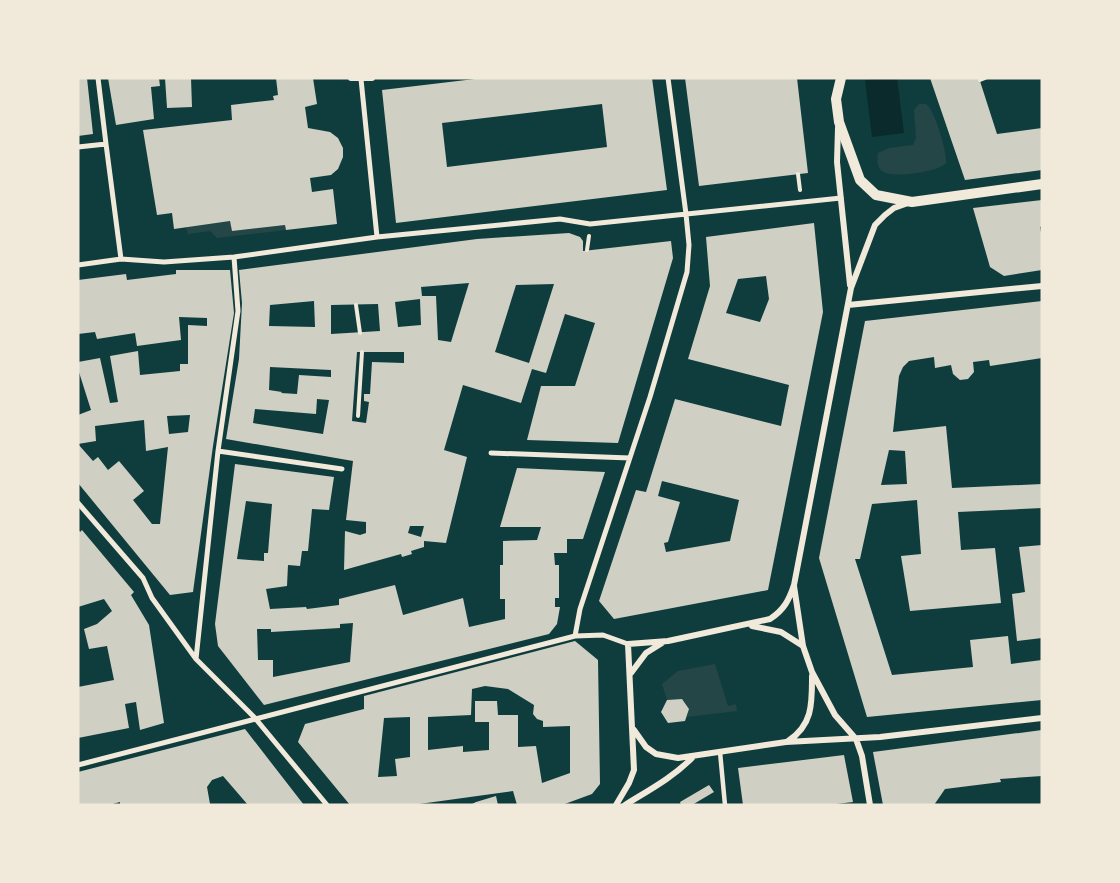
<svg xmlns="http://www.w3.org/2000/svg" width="1120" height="883" viewBox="0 0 1120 883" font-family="Karla,sans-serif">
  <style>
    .green { fill: #244646 }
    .water { fill: #0a2a2b }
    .building { fill: #cfcfc3; fill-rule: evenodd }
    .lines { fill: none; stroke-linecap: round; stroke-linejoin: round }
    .path { stroke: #f1e9da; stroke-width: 4 }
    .service { stroke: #f1e9da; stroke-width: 4.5 }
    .pedestrian { stroke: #f1e9da; stroke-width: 5 }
    .minor { stroke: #f1e9da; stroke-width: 6 }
    .tertiary { stroke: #f1e9da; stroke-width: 10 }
  </style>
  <rect width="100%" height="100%" fill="#0f3d3e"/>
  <!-- green -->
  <path class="green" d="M919,104H926C935,110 947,152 946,163C939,172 891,179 882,171C877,167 877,160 878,153L889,148L913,145L916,138L914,110Z
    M230,221L232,231L285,225L286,230L217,238L210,231L188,234L186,227Z
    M715,664L728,706L736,704L737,711L687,717L689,709L682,699L667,700L662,684L678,671Z"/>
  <!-- water -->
  <path class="water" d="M885,78H897L904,133L872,137L865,80Z"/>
  <!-- building -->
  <path class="building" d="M78,78H87L93,134L78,136Z
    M108,78H159L160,86L151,87L154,119L116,125Z
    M165,78H191L192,107L167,108Z
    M276,78H313L317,104L305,107L308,128L330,132L338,138L343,148V157L338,169L331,175L310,178L312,192L333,189L337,224L286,230L285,225L232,231L230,221L174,229L172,213L157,215L143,130L232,120L231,105L274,100L273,96L278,95Z
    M483,78H652L667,190L396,223L382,90ZM602,104L607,147L447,167L442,123Z
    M685,78H797L808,173L699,186Z
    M930,78H979L997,134L1042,128V170L965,180Z
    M1042,200V226L1040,227L1042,238V270L1004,276L990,267L973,208Z
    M814,223L823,312L768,590L614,619L599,601L636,490L646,492L675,399L781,426L789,385L688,359L710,286L706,237ZM766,276L769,299L760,322L726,313L738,279ZM662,481L739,500L730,541L666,552L664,543L668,542L680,502L658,496Z
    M569,233L580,237L583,241V251L671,241L673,258L618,443L527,440L541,386H575L595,323L565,314L546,373L532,369L521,403L463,385L444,450L467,457L446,543L424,541V547L411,551L412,554L402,557L401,554L344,570L345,531L360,535L366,533V522L346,520L353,461L226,439L239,359L242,303L239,270L477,239ZM469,283L451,342L438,340L436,296H422L421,287ZM554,284L529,363L495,352L516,285ZM420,299L421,325L398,327L395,302ZM314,301L315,327L269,326L270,305ZM378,304L380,331L331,334V305ZM357,352H404V363L372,362L370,394H364V401L369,402L366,423L352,421ZM270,367L331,370V377L299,375L297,394L281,393L282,392L269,390ZM317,399L329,400L323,434L253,423L255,409L316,414ZM410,526H424L421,537L408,533Z
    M176,270H230L234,313L213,446L193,592L170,595L78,483V415L91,410L78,369V362L100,358L110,403L118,402L110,356L138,351L140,375L180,371V364H188V325L207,326V318L179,317L181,340L137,346L135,333L97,339L95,332L78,334V280L126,274L127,280L176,274ZM190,415L188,432L169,434L167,416ZM144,420L146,451L168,447L160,524H152L133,500L144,491L119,461L108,470L98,457L93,461L78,444L96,441L95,426Z
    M1042,301V358L990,366L989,360L973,362L974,372L968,379L960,380L953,374L951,365L935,368L934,357L909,361L903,367L899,376L893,432L946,426L952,488L1042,484V508L958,512L961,550L995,548L1001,603L910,611L901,556L921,554L917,500L872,504L860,559H855L892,675L973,667L970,640L1008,636L1011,664L1042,660V700L867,717L819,558L865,321ZM889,450L905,451L907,484L881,485Z
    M235,464L334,477L329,510L312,509L308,551H302L300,566L288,565L287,586L266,589L270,609L306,607L307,609L339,605V599L395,585L403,615L463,598L469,627L505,619V599H500V565H503V541L537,540L541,527H500L517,468L605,472L583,539H567V553H554L555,565H559V598H555V607H560L557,624L549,634L264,705L218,646L215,624ZM246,501L272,504L268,553H264V561L237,559ZM353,623L350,662L273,677V660H258L257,629H271V632L340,628V624Z
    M78,529L80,532L82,530L134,592L131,595L149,625L164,723L140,730L136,702L125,704L129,728L78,738V687L114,680L107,646L89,649L84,629L97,624L112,611L104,599L78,607Z
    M1042,545V638L1017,641L1012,594L1025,592L1019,547Z
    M575,641L598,660L600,784L592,794L562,805H517L513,791L412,805H350L298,742L305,724L364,709V696ZM485,686L508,689L534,705L533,714L537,719L543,721V727L570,726V773L542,783L536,746L518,747V715H498L497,701H475V722H489V750L463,752V746L428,750V717L471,715L472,689ZM410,717V757L395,759L397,776L378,777L384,718Z
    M682,699L689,709L685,721L668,723L661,712L667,700Z
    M245,729L304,805H248L223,776L212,780L207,787L210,804L206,805H120V802L109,805H78V772Z
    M1042,730V776L1000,779L1001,782L945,789L934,805H883L873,752Z
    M844,755L853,802L828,805H743L738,768Z
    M709,785L714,792L692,805H681L680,802Z
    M496,796L498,805H470L476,802Z"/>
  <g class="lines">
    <!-- path -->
    <path class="path" d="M980,80L985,78
      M798,174L800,190
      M587,250L589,236
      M356,305L360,333
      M358,416L362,352"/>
    <!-- service -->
    <path class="service" d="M720,752L725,805"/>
    <!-- pedestrian -->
    <path class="pedestrian" d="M98,78L106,144
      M361,79L377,237
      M78,147L106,144L121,259L78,265
      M121,259L164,262L234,257L377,237L560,219L590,224L841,198
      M218,451L342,469
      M491,453L630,458
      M78,503L143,578L152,598L196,659L255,718L327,805
      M575,636L580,609L650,397L687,272L689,245L686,214L668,78
      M196,659L218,451L238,311L234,257
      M78,765L575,636L603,635L628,644"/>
    <!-- minor -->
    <path class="minor" d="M351,78H372
      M838,128L837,162L850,285
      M848,305L1042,286
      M794,586L803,646L812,672L835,715L856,739L862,756L870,805
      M752,626L781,632L803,646
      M631,673L646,653L662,643
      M634,730L646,747L656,754L678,758L786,742L880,737L1042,718
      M788,741C813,725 812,703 812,676
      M616,805L629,783L634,770L628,644L668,641L770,619C784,610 789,600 794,585L851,288L875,225L885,215L894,208L908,203
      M625,805C649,790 672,778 692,758"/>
    <!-- tertiary -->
    <path class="tertiary" d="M841,78L836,99L839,122L860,180L876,195L912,202L1042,184"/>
  </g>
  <!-- border -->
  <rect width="1120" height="883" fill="none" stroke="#f1e9da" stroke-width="159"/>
</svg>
